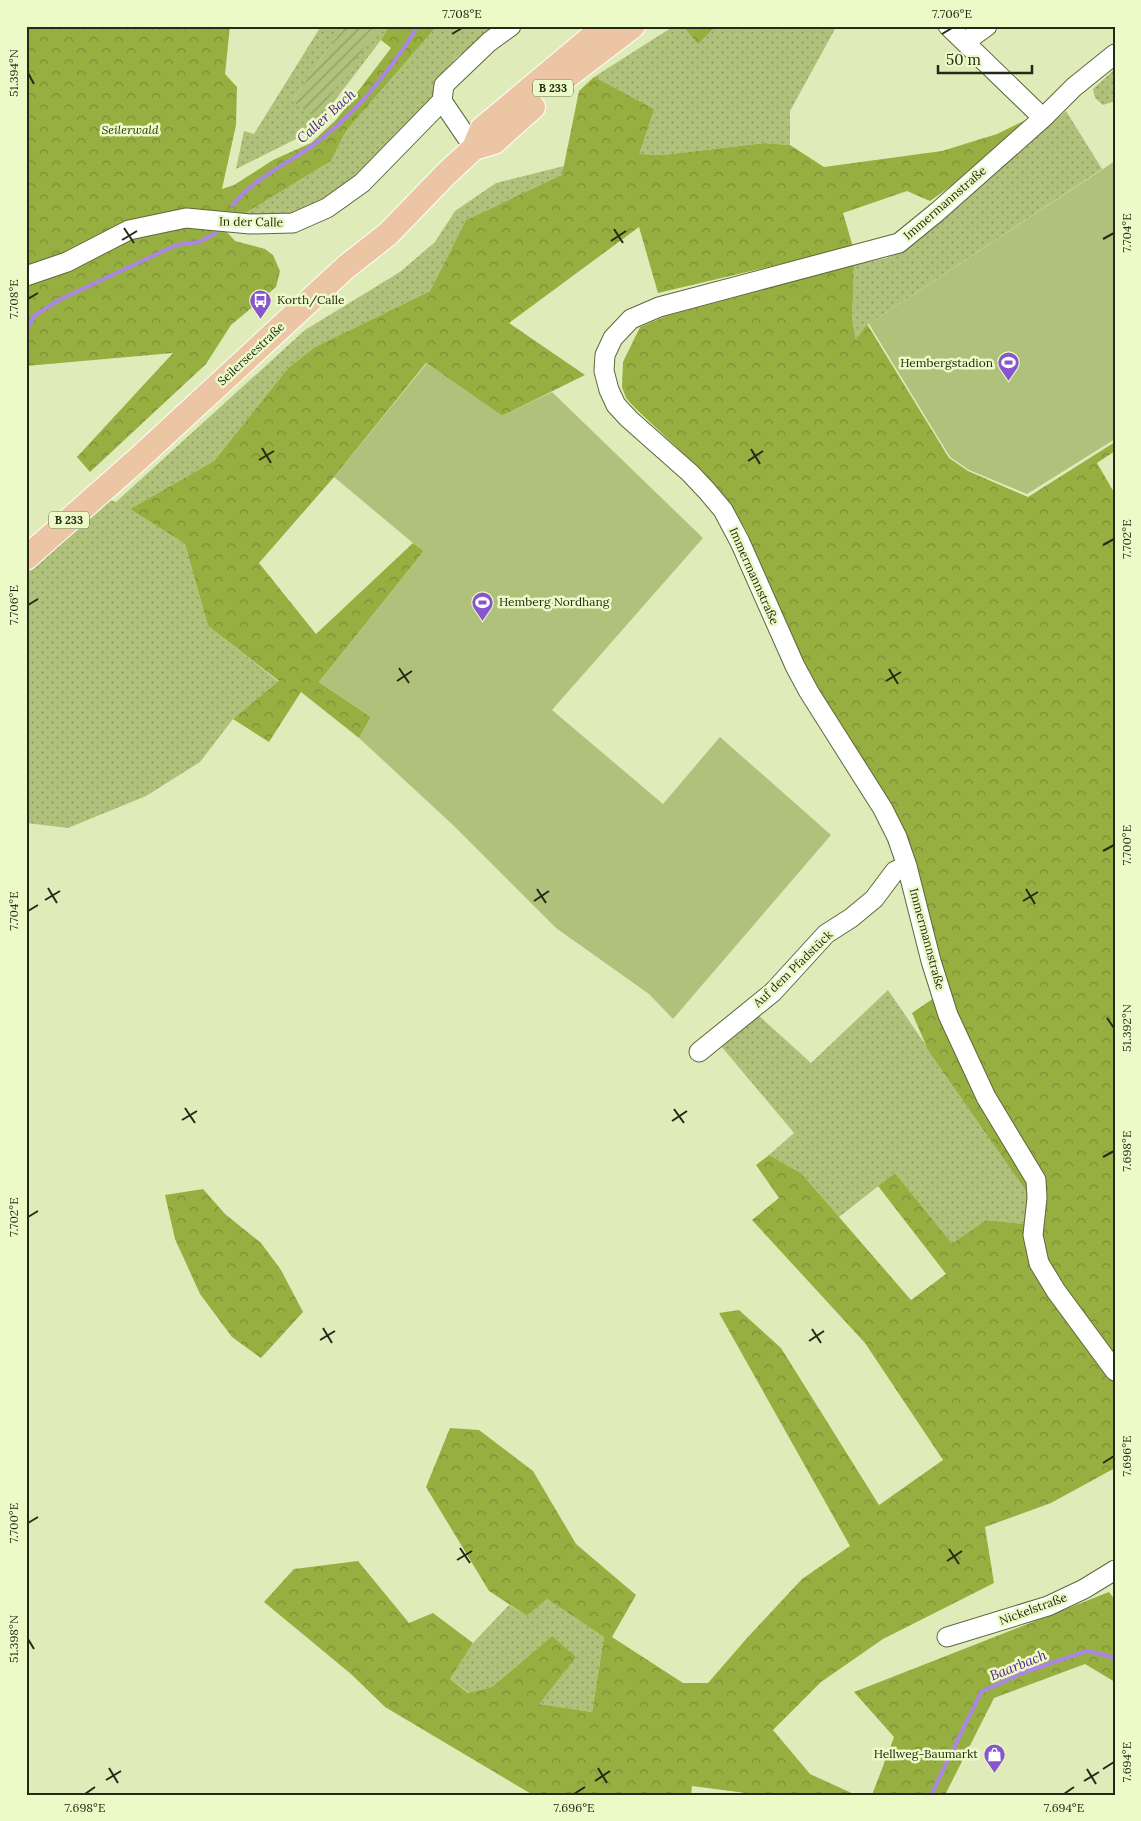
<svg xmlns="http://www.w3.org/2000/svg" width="1141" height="1821" viewBox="0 0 1141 1821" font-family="Lora,serif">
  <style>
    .grass { fill: url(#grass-dots) }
    .forest { fill: url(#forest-crowns) }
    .garden { fill: url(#garden-furrows) }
    .pitch { fill: #afc17a }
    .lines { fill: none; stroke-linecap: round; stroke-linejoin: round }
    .stream { stroke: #ab87e5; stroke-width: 4 }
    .minor-casing { stroke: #5d683b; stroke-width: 21 }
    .major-casing { stroke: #fff; stroke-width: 26 }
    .minor { stroke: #fff; stroke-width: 19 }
    .major { stroke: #ecc5a4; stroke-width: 24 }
    .ticks { fill: none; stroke: #252a17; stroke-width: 2 }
    .labels { text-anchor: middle; stroke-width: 5; stroke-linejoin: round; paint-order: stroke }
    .shield { fill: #ecfac7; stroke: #61684c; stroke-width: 1 }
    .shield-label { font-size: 11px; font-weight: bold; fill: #252a17 }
    .park-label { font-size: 12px; font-style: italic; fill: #2d3709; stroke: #ecfac7 }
    .street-label { font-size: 12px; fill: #252a17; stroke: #ecfac7 }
    .poi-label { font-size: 12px; fill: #252a17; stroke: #ecfac7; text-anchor: start }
    .water-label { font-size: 14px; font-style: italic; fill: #572491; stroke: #ecfac7 }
    .neatline { fill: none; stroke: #252a17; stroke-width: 2 }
    .ticks-label { font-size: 12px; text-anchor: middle; fill: #252a17 }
  </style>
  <defs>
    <pattern id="grass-dots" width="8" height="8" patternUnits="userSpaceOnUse" patternTransform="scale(1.25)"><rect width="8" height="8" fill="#afc17a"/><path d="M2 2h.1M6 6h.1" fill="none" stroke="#8e9d63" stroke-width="1.8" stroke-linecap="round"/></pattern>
    <pattern id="forest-crowns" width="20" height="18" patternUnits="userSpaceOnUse" patternTransform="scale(1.25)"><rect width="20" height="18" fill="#97af41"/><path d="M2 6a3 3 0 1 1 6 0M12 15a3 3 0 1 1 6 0" fill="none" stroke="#7b8f35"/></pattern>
    <pattern id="garden-furrows" width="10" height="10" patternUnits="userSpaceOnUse" patternTransform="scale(1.25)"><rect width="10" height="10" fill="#afc17a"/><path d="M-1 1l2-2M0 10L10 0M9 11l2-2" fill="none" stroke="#8e9d63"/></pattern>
  </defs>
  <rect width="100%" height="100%" fill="#dfecba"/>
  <!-- grass -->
  <path class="grass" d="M321,26H344L292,101L378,28L376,26H389L381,40L323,116L308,133L236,169L244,131L254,134Z
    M437,26H497L457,57L437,79L431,101L360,178L325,203L293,216H245L246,212L331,161L346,131Z
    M674,26H683L698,43L716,26H833L835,29L790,111V145L764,143L663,155L639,154L594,77Z
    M1115,69V101L1103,105L1095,98L1093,89Z
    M1066,111L1102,169L869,324H867L856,341L852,320L854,265L887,258L909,247Z
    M564,166L563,175L466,220L430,291L315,347L288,368L214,461L130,509L185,544L208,626L279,682L233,719L200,762L146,796L68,828L26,823V573L109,499L116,502L305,330L400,272L435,242L455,211L496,183Z
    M888,990L1026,1191L1025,1224L986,1220L952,1245L895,1173L839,1217L801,1173L769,1155L794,1133L721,1046L756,1013L811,1063Z
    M547,1599L604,1637L592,1712L538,1704L552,1636L492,1687L469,1693L450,1679L473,1643L509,1605L527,1616Z"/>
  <!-- forest -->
  <path class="forest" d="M26,26H230L225,74L237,87L236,125L222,189L234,185L273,160L311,143L336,120L391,48L381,40L389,26H437L346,131L331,161L247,212L245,216L225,230L235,241L265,249L273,255L280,271L276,287L231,325L206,364L90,472L77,457L173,353L26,366Z
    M683,26H716L698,44Z
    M594,77L654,109L639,154L663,155L764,143L790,145L824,167L942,151L997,134L1038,114L1007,146L930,201L907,191L843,213L853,247L658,293L639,227L509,323L585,375L502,416L426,363L334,477L259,563L316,634L413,543L424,551L319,682L371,717L359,738L301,692L269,742L233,719L279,681L208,626L185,544L130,509L214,461L288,368L315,347L430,291L466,220L562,175L579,91Z
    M854,265L852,320L856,340L867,324L949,458L968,471L1028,497L1115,442V451L1097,463L1115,494V1468L1051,1503L985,1527L994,1583L883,1639L821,1682L773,1730L810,1774L856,1795H761L692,1786L691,1795H533L385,1707L351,1674L264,1602L294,1569L358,1561L409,1623L433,1613L473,1643L450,1679L468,1693L492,1687L552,1636L576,1657L539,1704L592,1712L604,1637L547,1599L527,1616L489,1591L426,1487L450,1428L479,1430L533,1471L576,1544L636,1595L612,1637L683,1683H708L747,1638L802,1579L850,1546L719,1313L739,1310L781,1348L879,1505L943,1460L865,1343L752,1220L779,1198L756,1165L769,1155L801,1173L911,1300L946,1274L878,1186L895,1173L952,1244L986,1220L1025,1224L1026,1191L928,1050L912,1013L947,989L905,836L802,660L746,530L729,505L702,471L636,409L626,398L622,387L623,362L640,327L666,316Z
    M203,1189L225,1214L261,1243L281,1270L303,1312L261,1358L232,1337L200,1294L175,1239L165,1195Z
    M1109,1592L1115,1600V1682L1085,1664L994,1698L945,1795H872L894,1737L854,1692Z"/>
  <!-- garden -->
  <path class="garden" d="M344,26H376L378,28L315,117L292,101Z"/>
  <!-- pitch -->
  <path class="pitch" d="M1115,161V439L1027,494L969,470L950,457L869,324Z
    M427,363L502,416L552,392L703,538L552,710L663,804L720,737L831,835L673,1019L649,994L556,928L453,825L359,738L371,717L319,682L424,551L413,543L334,477Z"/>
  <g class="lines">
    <!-- stream -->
    <path class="stream" d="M233,205C253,179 285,165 312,146C355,115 390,71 418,26
      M26,332L34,316L59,300L176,245L199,242L214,234L220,228
      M931,1795L981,1692L1022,1673L1087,1651L1112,1657L1115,1660"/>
    <defs>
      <path id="minor" d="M948,26L1043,118
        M965,42L987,26
        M1115,54L1074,87L1043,118L937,212L899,243L659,307L631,319L613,338L605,355L604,371L609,390L616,405L629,419L690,473L707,491L723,510L740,542L795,666L809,692L883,809L897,837L907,866L931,961L948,1015L986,1097L1036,1180L1037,1198L1033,1235L1039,1263L1056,1291L1115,1371
        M474,148L442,101L444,85L489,42L511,26
        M26,276L67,262L129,230L186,218L250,224L293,223L327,208L362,183L442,101
        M699,1052L773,992L826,934L851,918L874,899L895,871L907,866
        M947,1637L1048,1606L1084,1589L1115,1570"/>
      <path id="major" d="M565,78L633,26
        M474,148L494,142L533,107
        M26,558L137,460L346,267L388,234L446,174L474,148L482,129L605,26"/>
    </defs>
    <!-- minor casing -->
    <use href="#minor" class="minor-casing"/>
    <!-- major casing -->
    <use href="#major" class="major-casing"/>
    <!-- minor -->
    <use href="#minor" class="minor"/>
    <!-- major -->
    <use href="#major" class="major"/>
  </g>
  <!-- ticks -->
  <path class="ticks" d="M452,34L462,28M942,34L952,28M28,73L34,84M124,228L134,243M614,229L623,243M1103,239L1114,233M122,240L137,231M611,241L626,231M28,299L38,293M262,448L271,463M751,449L760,464M259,460L274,451M748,461L763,451M1103,545L1114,539M28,605L38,599M399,668L409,683M889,669L898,684M397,681L412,671M886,681L901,672M1103,851L1114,845M48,888L57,903M537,889L546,903M1026,889L1035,904M45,900L60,891M534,901L549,891M1023,901L1038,892M28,911L38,905M1107,1018L1114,1028M185,1108L195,1123M674,1109L684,1123M182,1120L197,1111M672,1121L687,1111M1103,1157L1114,1151M28,1217L38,1211M323,1328L332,1343M812,1329L821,1343M320,1340L335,1331M809,1341L824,1331M1103,1463L1114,1456M28,1523L38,1517M460,1548L470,1563M949,1549L959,1564M457,1560L472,1551M947,1561L962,1551M28,1639L34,1649M109,1768L118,1783M598,1768L607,1783M1087,1769L1096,1784M1103,1769L1114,1762M106,1780L121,1771M595,1781L610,1771M1084,1781L1099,1772M85,1794L95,1787M574,1794L585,1787M1064,1794L1074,1787"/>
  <!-- icons -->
  <defs>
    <symbol id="bus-pin" viewBox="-11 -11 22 30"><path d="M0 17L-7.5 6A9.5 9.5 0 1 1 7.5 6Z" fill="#8855ce" stroke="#ecfac7"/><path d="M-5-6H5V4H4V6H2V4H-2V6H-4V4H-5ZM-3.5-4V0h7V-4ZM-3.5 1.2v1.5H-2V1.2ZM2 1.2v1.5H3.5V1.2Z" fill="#fff"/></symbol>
    <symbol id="stadium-pin" viewBox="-11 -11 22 30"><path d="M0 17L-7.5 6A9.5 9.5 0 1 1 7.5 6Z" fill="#8855ce" stroke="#ecfac7"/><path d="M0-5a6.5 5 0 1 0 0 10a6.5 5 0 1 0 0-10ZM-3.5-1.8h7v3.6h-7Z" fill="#fff"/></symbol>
    <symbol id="shop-pin" viewBox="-11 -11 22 30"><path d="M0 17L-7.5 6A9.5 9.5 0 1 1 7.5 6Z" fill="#8855ce" stroke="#ecfac7"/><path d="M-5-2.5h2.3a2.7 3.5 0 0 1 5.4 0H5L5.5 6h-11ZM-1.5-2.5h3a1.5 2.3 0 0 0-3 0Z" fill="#fff"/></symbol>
  </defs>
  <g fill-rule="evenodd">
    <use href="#bus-pin" x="248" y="288" width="25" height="34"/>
    <use href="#stadium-pin" x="996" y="350" width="25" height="34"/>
    <use href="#stadium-pin" x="470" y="590" width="25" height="34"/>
    <use href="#shop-pin" x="982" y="1742" width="25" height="34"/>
  </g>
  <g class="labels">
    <!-- shield labels -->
    <g class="shield">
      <rect x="533" y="79.5" width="40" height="17" rx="4"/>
      <rect x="49" y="511.5" width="40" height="17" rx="4"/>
    </g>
    <g class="shield-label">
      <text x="553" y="92">B 233</text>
      <text x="69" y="524">B 233</text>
    </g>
    <!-- park labels -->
    <g class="park-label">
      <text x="130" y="134">Seilerwald</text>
    </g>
    <!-- street labels -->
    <g class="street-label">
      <text transform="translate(945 203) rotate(-41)" y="4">Immermannstraße</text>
      <text transform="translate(251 222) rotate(1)" y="4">In der Calle</text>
      <text transform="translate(251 354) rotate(-43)" y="4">Seilerseestraße</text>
      <text transform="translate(754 576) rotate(66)" y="4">Immermannstraße</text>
      <text transform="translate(927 939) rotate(75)" y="4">Immermannstraße</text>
      <text transform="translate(793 969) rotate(-44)" y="4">Auf dem Pfadstück</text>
      <text transform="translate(1033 1609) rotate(-20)" y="4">Nickelstraße</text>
    </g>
    <!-- poi labels -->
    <g class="poi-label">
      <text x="277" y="304">Korth/Calle</text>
      <text x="993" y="367" text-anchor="end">Hembergstadion</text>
      <text x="499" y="606">Hemberg Nordhang</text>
      <text x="978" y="1758" text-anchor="end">Hellweg-Baumarkt</text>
    </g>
    <!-- water labels -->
    <g class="water-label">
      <text transform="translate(326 116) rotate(-42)" y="5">Caller Bach</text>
      <text transform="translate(1018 1665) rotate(-22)" y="5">Baarbach</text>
    </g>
  </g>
  <!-- border -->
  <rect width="1141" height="1821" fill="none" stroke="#ecfac7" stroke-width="55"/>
  <!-- scale -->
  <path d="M938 65v8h94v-8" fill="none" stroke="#252a17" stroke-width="2.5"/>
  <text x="946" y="65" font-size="15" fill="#252a17" stroke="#ecfac7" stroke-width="4" paint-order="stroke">50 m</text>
  <rect x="28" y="28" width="1086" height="1766" class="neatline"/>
  <g class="ticks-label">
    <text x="462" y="18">7.708°E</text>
    <text x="952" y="18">7.706°E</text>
    <text transform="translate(14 73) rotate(-90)" y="4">51.394°N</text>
    <text transform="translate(1127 233) rotate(-90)" y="4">7.704°E</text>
    <text transform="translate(14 299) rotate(-90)" y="4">7.708°E</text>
    <text transform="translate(1127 539) rotate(-90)" y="4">7.702°E</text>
    <text transform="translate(14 605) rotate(-90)" y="4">7.706°E</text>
    <text transform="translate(1127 845) rotate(-90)" y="4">7.700°E</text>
    <text transform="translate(14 911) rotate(-90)" y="4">7.704°E</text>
    <text transform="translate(1127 1028) rotate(-90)" y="4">51.392°N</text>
    <text transform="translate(1127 1151) rotate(-90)" y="4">7.698°E</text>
    <text transform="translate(14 1217) rotate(-90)" y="4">7.702°E</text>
    <text transform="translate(1127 1456) rotate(-90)" y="4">7.696°E</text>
    <text transform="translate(14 1523) rotate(-90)" y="4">7.700°E</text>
    <text transform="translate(14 1639) rotate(-90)" y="4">51.398°N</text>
    <text transform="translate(1127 1762) rotate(-90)" y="4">7.694°E</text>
    <text x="85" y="1812">7.698°E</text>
    <text x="574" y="1812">7.696°E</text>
    <text x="1064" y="1812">7.694°E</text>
  </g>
</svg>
